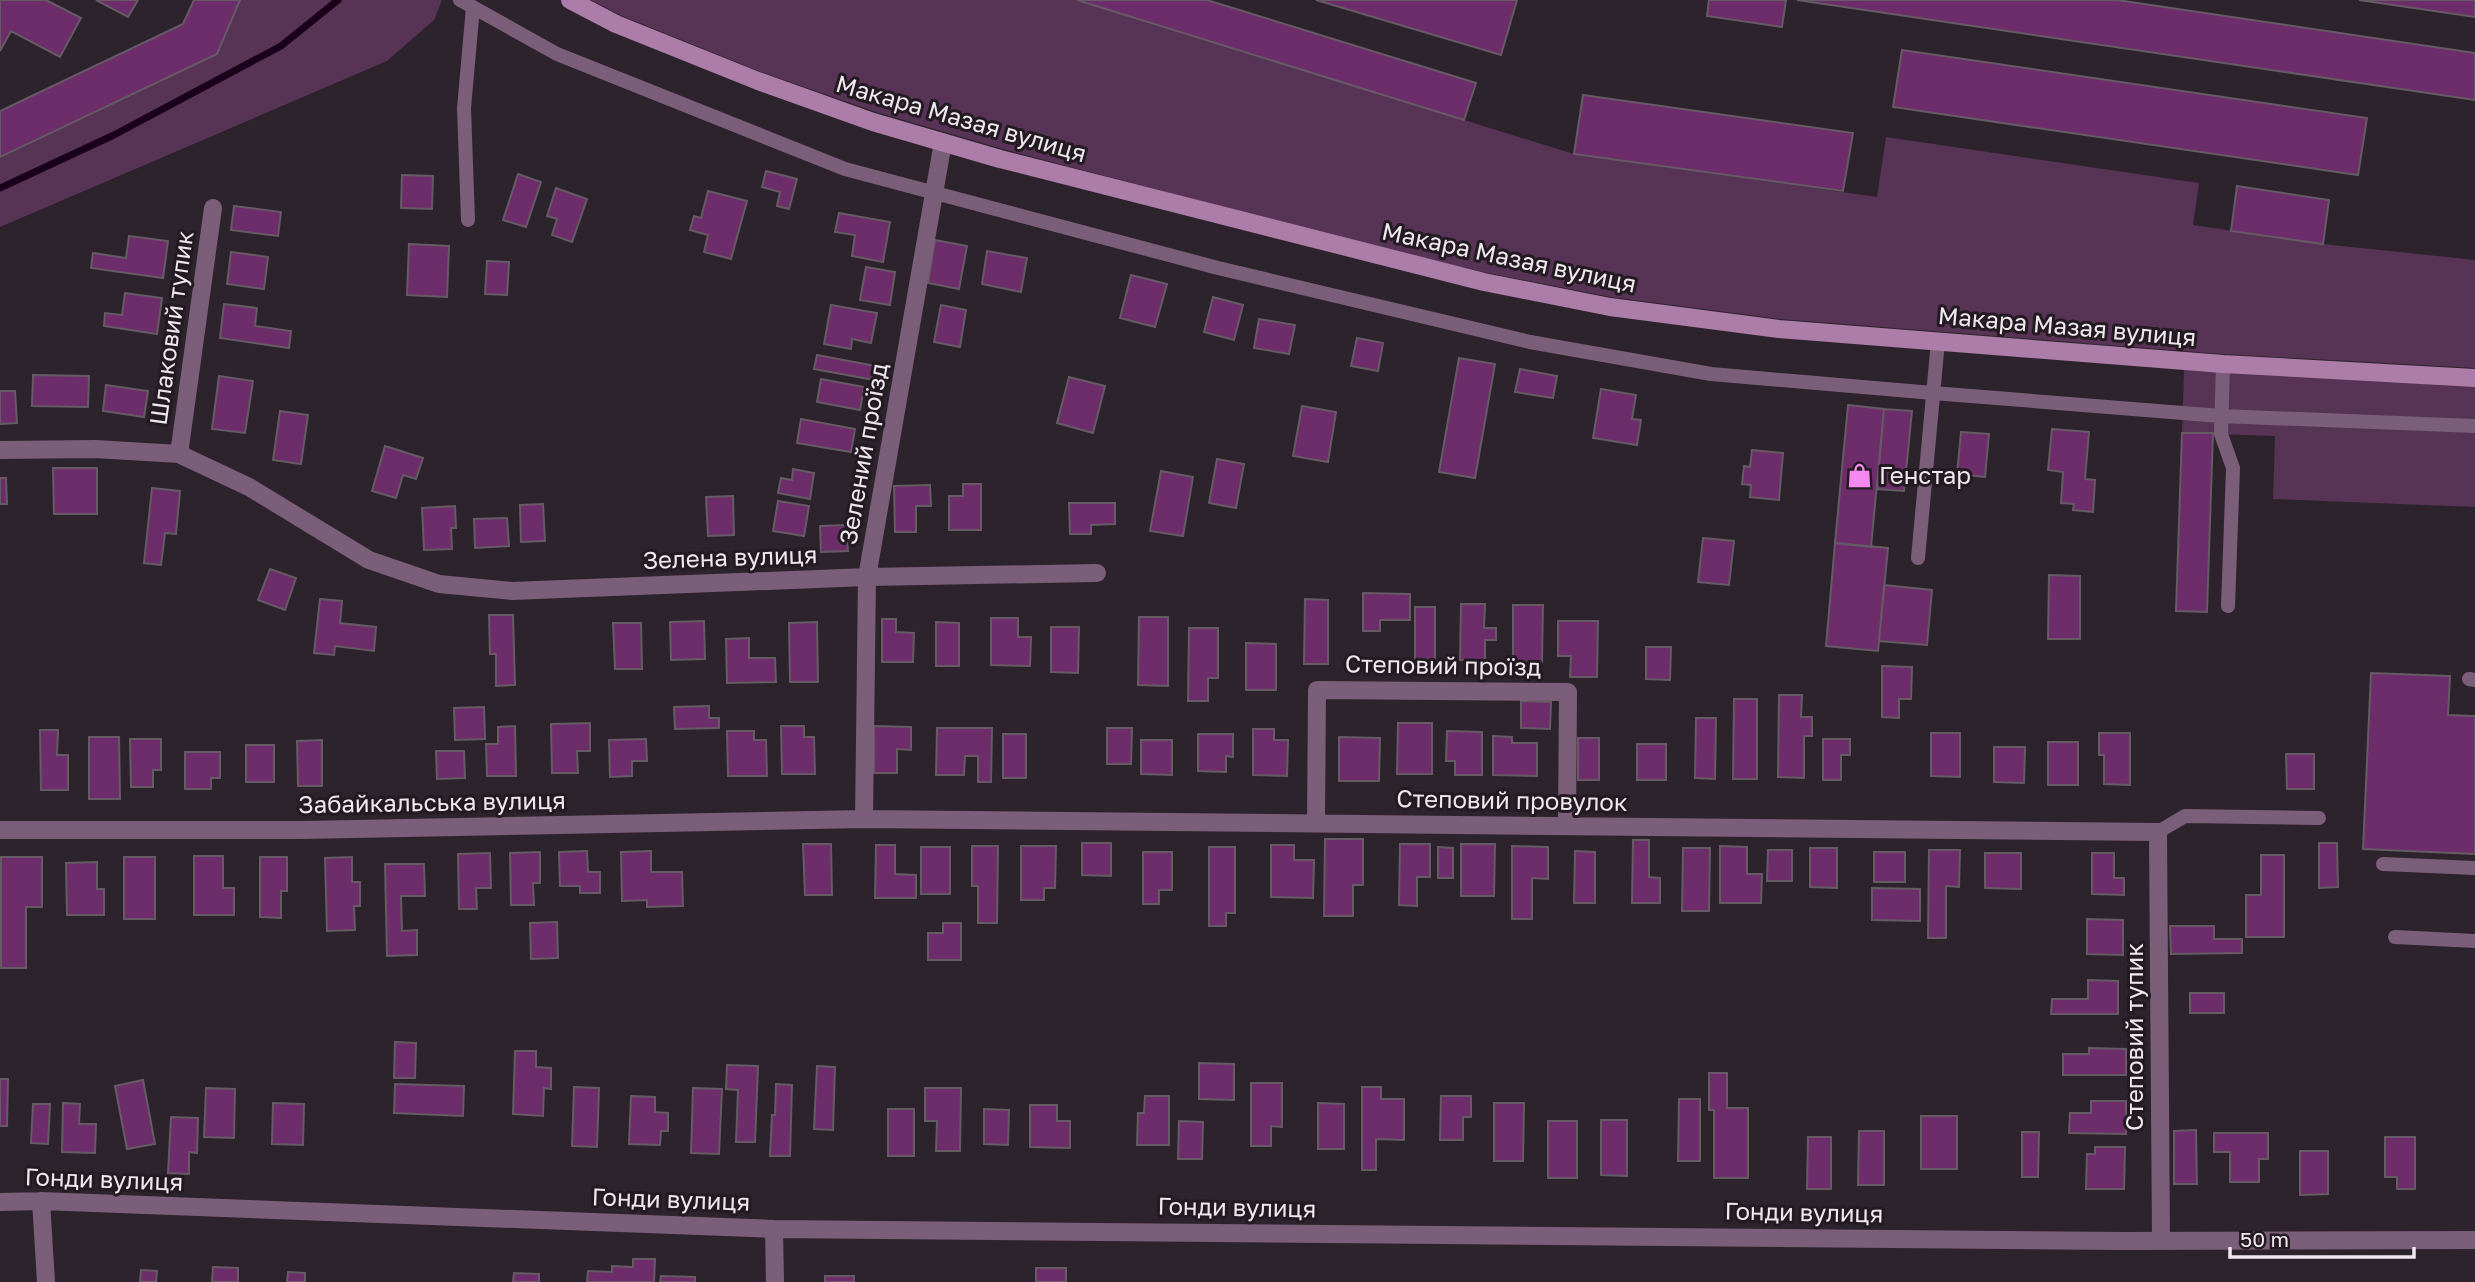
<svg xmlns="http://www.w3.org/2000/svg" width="2475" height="1282" viewBox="0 0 2475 1282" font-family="'Golos Text',sans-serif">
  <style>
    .green { fill: #573356 }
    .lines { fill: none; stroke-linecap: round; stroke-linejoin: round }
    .stream { stroke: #1b001b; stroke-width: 7 }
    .building { fill: #6c2d6a; stroke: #665b65; stroke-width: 2 }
    .lane { stroke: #7b5e79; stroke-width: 14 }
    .street { stroke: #7b5e79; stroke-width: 18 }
    .secondary { stroke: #ab7da8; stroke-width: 18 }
    .labels { text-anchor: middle; stroke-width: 6; stroke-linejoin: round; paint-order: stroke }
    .street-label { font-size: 24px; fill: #efe9ef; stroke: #231a22 }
    .poi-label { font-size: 24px; fill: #efe9ef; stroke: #231a22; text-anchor: start }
  </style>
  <rect width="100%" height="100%" fill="#2d232c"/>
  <!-- green -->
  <path class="green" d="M240,0H442L434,20L387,61L0,227V157L217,54Z
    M591,0H1077L1574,154L1877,197L1886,137L2199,183L2193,225L2323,244L2475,260V368L2222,354L1780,319L1611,297L1488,273L1379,248L1003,149L876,112L761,72L620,15Z
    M2184,369L2475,385V507L2273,499L2275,436L2182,433Z"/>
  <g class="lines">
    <!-- stream -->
    <path class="stream" d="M0,188L114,135L281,46L338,0"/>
  </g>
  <!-- building -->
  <path class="building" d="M0,0H46L81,18L60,57L11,31L0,51Z
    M96,0H138L128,17Z
    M194,0H240L217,54L0,157V111L183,24Z
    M1077,0H1207L1476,83L1464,120Z
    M1316,0H1517L1501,55Z
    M1709,0H1786L1782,27L1707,16Z
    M1797,0H2117L2475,53V100Z
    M2359,0H2475V17Z
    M1902,50L2367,118L2358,175L1893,107Z
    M1583,95L1853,133L1843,191L1574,154Z
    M766,171L797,179L789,209L777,206L780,192L762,187Z
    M518,174L541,182L526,227L503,220Z
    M402,175L433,176L432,209L401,208Z
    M2237,186L2329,200L2323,244L2231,231Z
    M556,188L587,199L572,242L552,235L557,219L547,216Z
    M708,191L747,201L731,259L704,252L708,235L690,230L694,216L701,218Z
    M234,206L281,212L278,236L231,230Z
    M839,213L890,222L883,262L852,256L855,235L835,232Z
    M129,236L168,241L163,278L91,268L93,253L126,258Z
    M935,240L967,246L959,289L928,283Z
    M409,244L449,246L447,297L407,295Z
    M987,251L1027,258L1021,292L982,284Z
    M231,252L268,257L264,289L227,284Z
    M487,261L509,262L507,295L485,294Z
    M866,267L895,272L890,305L860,300Z
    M1131,275L1167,284L1155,327L1120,318Z
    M125,293L162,298L157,334L104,326L105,313L122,315Z
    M1213,297L1243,305L1234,340L1204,332Z
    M224,304L257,308L255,326L291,331L289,348L220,338Z
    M831,305L877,313L871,343L852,339L851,349L824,344Z
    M941,305L966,310L960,347L934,342Z
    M1259,319L1295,325L1289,354L1254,348Z
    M1357,338L1383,343L1378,371L1351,366Z
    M817,355L876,366L874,380L814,369Z
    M1459,358L1495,364L1475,478L1439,472Z
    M1520,369L1557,376L1553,398L1515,392Z
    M33,375L89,376L88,407L32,406Z
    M219,376L253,381L245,433L212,429Z
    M1069,377L1105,386L1093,433L1057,423Z
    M821,379L864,387L860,410L817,402Z
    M106,385L148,391L144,417L103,411Z
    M1601,389L1636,395L1632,419L1641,420L1637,445L1593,438Z
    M0,391H15L17,423L0,424Z
    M1848,405L1884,409L1871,547L1835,543Z
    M1302,406L1336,412L1328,462L1293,456Z
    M1884,409L1912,411L1904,491L1877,489Z
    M280,411L308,415L301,464L273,460Z
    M801,419L855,429L851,452L797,443Z
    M2052,429L2089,432L2085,479L2095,480L2093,512L2073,510L2074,504L2061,503L2063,472L2048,470Z
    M1961,432L1989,434L1985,477L1957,474Z
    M2182,433H2213L2207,612L2176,611Z
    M385,446L423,458L416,479L403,475L396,498L372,491Z
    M1752,450L1783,453L1779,500L1750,497L1751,485L1742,484L1744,466L1750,467Z
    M1217,459L1244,464L1236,508L1209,503Z
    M53,468H97V514H54Z
    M793,469L814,473L810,499L778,493L781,478L792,480Z
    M1161,471L1193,477L1183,536L1150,531Z
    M0,478H6L7,504H0Z
    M963,484H981V530H949V496H963Z
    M930,485L931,506H916V532H895L894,486Z
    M152,488L180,491L176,534L165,533L161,565L144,563Z
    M733,496L734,535L708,536L706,497Z
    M778,501L809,506L804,536L773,531Z
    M1069,503H1115V524L1091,525V534H1070Z
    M543,504L545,541L521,542L520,505Z
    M455,506L456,528H451L452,549L424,550L422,508Z
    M507,518L509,546L475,548L474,519Z
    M846,525L848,551L821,552L820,526Z
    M1703,538L1734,541L1729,585L1698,582Z
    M1835,543L1888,548L1878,651L1826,646Z
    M270,569L296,578L285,610L258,600Z
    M2049,575L2080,576V639H2048Z
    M1884,585L1932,590L1927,645L1879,641Z
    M1363,593L1410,594V620H1380V631H1363Z
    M320,599L342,601L340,623L376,627L374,651L335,646L334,655L314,653Z
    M1305,599L1328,600V664H1304Z
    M1461,604H1485L1484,628H1496V640H1485V661L1460,660Z
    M1513,605H1543L1542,662H1513Z
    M1415,607H1435V660L1415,659Z
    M489,615H513L515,685L496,686V654H490Z
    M1139,617H1168V686L1138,685Z
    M991,618H1018V637H1031L1030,666L991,665Z
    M882,619H896V632L914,633L913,662H882Z
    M704,621L705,659L671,660L670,622Z
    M1558,621H1598L1597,677H1570L1571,656H1558Z
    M817,622L818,682H790L789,623Z
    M936,622L959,623V666H936Z
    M613,623H641L642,669H615Z
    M1051,627H1079L1078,673L1051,672Z
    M1189,628H1218V678H1208V701H1188Z
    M749,638V658H775L776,682L727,683L726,639Z
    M1246,643L1276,644V690H1246Z
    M1646,647H1671L1670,680L1646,679Z
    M1882,666L1912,667L1911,699H1899V718L1882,717Z
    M2371,673L2450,676L2448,715L2475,716V854L2363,849Z
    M1779,695H1802L1801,717H1812V736H1804V778L1778,777Z
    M1734,699H1757V779H1733Z
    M1521,701L1551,702L1550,729L1521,728Z
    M709,706V718H719V728L675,729L674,707Z
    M484,707L485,739L455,740L454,708Z
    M1696,718H1716L1715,779L1695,778Z
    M590,723V751H577L578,773H552L551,724Z
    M1398,723H1432V774H1397Z
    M515,726L516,776H487L486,744H498V727Z
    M781,726H804V737H814L815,774H782Z
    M874,726L911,727V750L897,749V773H874Z
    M937,728H992L991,782H978V756H965L964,775H936Z
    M1107,728H1132L1131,764H1107Z
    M1253,729H1274V740H1288L1287,776L1253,775Z
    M40,730H58L57,755H68V790H41Z
    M727,731H754V740H766L767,776H728Z
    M1447,731L1482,732V775H1455V761H1446Z
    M1931,733H1960V777L1931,776Z
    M2099,733H2130V785L2104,784V755H2099Z
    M1003,734H1026V778H1003Z
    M1198,734H1233V757L1226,756V772L1198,771Z
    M1493,736L1512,737V743H1537V776L1493,775Z
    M89,737H119L120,799H89Z
    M1339,737L1380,738L1379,781H1339Z
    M1578,738H1599V780H1578Z
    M130,739H161V770H153V787H131Z
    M646,739L647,761H632V776L610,777L609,740Z
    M1823,739H1850V755H1841V780H1823Z
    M322,740V786H298L297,741Z
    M1141,740H1172V775L1141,774Z
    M2048,742H2078V785H2048Z
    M1637,744H1666V780H1637Z
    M246,745H274V782H246Z
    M1994,747H2025L2024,783L1994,782Z
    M436,751H464L465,778L437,779Z
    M185,752H220V778H211V789H185Z
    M2286,754H2314V789H2287Z
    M1325,839H1363V885H1353V916H1324Z
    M1633,840H1649V877L1660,878V903H1632Z
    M1082,843H1111V876L1082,875Z
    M2319,843H2337L2338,887L2319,888Z
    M803,844H831L832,895H805Z
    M1400,844H1430V877H1417V906L1399,905Z
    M1461,844H1495L1494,896H1461Z
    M876,845H895V874L916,875V898H875Z
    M1271,845H1294V860H1314L1313,898L1271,897Z
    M972,846H998L997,923H978V886H972Z
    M1021,846H1056L1055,888H1044V900H1021Z
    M1512,846L1548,847V879L1532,878V919H1512Z
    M1720,846L1747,847V874H1762L1761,903H1720Z
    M921,847H950V894H921Z
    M1209,847H1235V913H1226V926H1209Z
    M1438,847L1453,848V878H1438Z
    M1683,848H1710L1709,911H1682Z
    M1810,848H1837V888L1810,887Z
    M1768,850H1792V881H1767Z
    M1929,850H1960L1959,887L1946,886V938H1928Z
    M587,851L588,872H600V893H580V886H560L559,852Z
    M651,851V872H682L683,906L647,907V900L622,901L621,852Z
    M1575,851L1595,852V903H1574Z
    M540,852V883H533L534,905H511L510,853Z
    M1143,852H1172V890H1159V904H1143Z
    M1874,852H1905V882H1874Z
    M490,853L491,888H476L477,909H459L458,854Z
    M1985,853H2021V889L1985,888Z
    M2092,853H2114V878H2124V895L2092,894Z
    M2261,855H2284V937H2246V895H2261Z
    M194,856H223V888H234V915H194Z
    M1,857H42V907H26V968H1Z
    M124,857H155V919H124Z
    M260,857H287V891H281V918L260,917Z
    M352,857V882H360V906H354L355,930L327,931L325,858Z
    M97,862V889H104V915H67L66,863Z
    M385,864H424L425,896H401L402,931L417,930V955L387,956Z
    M1872,888L1920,889V921L1872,920Z
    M2087,919L2123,920V955L2087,954Z
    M557,922L558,958L531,959L530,923Z
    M943,923H961V960H928V933H943Z
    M2170,926H2214V939H2242V953L2171,954Z
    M2088,980L2118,981V1014H2051L2052,999H2088Z
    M2190,993H2224V1013H2190Z
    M395,1042L416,1043L415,1078H394Z
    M2089,1048L2126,1049V1075H2063V1054H2089Z
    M515,1051H536V1067L551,1068V1089L544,1088L543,1116L513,1114Z
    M1199,1063L1234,1064V1100L1199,1099Z
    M727,1065L758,1066L755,1142H736L738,1090L726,1089Z
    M817,1066L835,1067L833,1130L814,1129Z
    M1709,1073H1727V1108H1748V1178H1714V1110H1709Z
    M0,1079H8L7,1126H0Z
    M143,1080L155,1144L127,1149L115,1086Z
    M1251,1083H1282V1127L1271,1126V1146H1251Z
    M395,1084L464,1086L463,1116L394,1113Z
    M776,1084L792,1085L790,1156H770L772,1115H775Z
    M574,1087L599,1088L597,1147L572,1146Z
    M1362,1087H1381V1099H1404V1140L1376,1139V1170H1362Z
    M206,1088L235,1089L234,1138L204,1137Z
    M693,1088L722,1089L719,1154L691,1153Z
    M925,1088H961L960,1151H936L937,1121H925Z
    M631,1096L655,1097V1112L668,1113V1131H661L660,1145L629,1144Z
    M1145,1096H1169V1145H1137L1138,1113H1144Z
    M1441,1096H1471V1117H1463V1140H1440Z
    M1679,1099H1700V1161H1678Z
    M2091,1101H2126V1134L2069,1133L2070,1113H2091Z
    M63,1103L80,1104L79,1124H96L95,1153L62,1152Z
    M273,1103L304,1104L303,1145L272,1144Z
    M1318,1103L1344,1104V1149H1318Z
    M1494,1103H1524L1523,1161H1494Z
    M33,1104H50L48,1144L31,1143Z
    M1030,1105H1057V1121H1070V1148L1030,1147Z
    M888,1109H914V1156H888Z
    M984,1109L1009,1110L1008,1145L984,1144Z
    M1921,1116H1957V1169H1921Z
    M171,1117L198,1118L197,1153L189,1152V1174L168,1173Z
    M1601,1120H1627V1176L1601,1175Z
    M1179,1121L1203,1122L1202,1159H1178Z
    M1548,1121H1577V1178H1548Z
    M2196,1130L2197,1184H2174V1131Z
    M1859,1131H1884V1185H1858Z
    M2022,1132H2039L2038,1177H2022Z
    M2214,1133H2268V1159H2259V1182H2230V1152H2214Z
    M1808,1137H1831V1189H1807Z
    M2385,1137H2415V1189H2397V1177H2385Z
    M2095,1147H2125L2124,1189H2086L2087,1154H2095Z
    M2300,1151H2328V1194L2300,1195Z
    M633,1259H655L654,1282H587L588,1271L612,1272V1266L633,1267Z
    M213,1267L238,1268V1282H212Z
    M1036,1268H1066V1282H1036Z
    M141,1270L157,1271L156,1282H140Z
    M288,1272L305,1273V1282H287Z
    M514,1273L539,1274V1282H513Z
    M661,1276L695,1277V1282H660Z
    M825,1276H854V1282H825Z"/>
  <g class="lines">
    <!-- lane -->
    <path class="lane" d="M460,0L557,54L845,169L1218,268L1530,342L1711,374L1933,393L2221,416L2475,426
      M468,220L464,108L473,7
      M2223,364L2221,434L2233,468L2228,606
      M1918,558L1938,341
      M2469,679L2475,680
      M2158,832L2185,816L2319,818
      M2383,864L2475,868
      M2395,937L2475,941"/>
    <!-- street -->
    <path class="street" d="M0,450L95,449L179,454L249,487L369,560L439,584L512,591L867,577L1097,573
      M179,454L213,208
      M864,819L867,577L943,142
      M1316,823L1317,690L1568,692L1567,826
      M0,830H302L864,819L2158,832L2161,1241
      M41,1201L46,1282
      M0,1202L41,1201L774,1229L2124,1241L2475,1240
      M774,1229L775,1282"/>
    <!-- secondary -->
    <path class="secondary" d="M570,0L616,24L758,81L873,122L1000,159L1484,282L1610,307L1779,329L2223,364L2475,378"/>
  </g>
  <!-- icons -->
  <defs>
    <symbol id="shop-bare" viewBox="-9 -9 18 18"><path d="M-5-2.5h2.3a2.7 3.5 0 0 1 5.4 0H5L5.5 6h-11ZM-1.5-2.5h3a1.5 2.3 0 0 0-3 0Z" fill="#f489ef" stroke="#231a22" stroke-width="2.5" paint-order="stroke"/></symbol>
  </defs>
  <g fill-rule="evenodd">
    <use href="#shop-bare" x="1842" y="458" width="35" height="35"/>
  </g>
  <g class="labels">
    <!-- street labels -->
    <g class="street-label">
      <text transform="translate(961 119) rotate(16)" y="8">Макара Мазая вулиця</text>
      <text transform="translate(1509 258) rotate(12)" y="8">Макара Мазая вулиця</text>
      <text transform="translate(2067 327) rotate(5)" y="8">Макара Мазая вулиця</text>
      <text transform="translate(172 328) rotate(-82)" y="8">Шлаковий тупик</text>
      <text transform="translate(864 454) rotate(-80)" y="8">Зелений проїзд</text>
      <text transform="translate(730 558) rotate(-2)" y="8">Зелена вулиця</text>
      <text transform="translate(1443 666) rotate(1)" y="8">Степовий проїзд</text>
      <text transform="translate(1512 801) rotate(1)" y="8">Степовий провулок</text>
      <text transform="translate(432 803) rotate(-1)" y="8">Забайкальська вулиця</text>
      <text transform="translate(2135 1037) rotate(-90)" y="8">Степовий тупик</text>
      <text transform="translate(104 1180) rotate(2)" y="8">Гонди вулиця</text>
      <text transform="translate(671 1200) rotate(2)" y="8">Гонди вулиця</text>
      <text transform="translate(1237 1208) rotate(1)" y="8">Гонди вулиця</text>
      <text transform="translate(1804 1213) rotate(1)" y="8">Гонди вулиця</text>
    </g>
    <!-- poi labels -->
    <g class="poi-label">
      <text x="1879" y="484">Генстар</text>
    </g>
  </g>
  <!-- scale -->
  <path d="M2230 1247v10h184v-10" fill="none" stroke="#efe9ef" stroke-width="3.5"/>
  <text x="2240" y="1247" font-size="21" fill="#efe9ef" stroke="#231a22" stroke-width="5" paint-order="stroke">50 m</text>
</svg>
